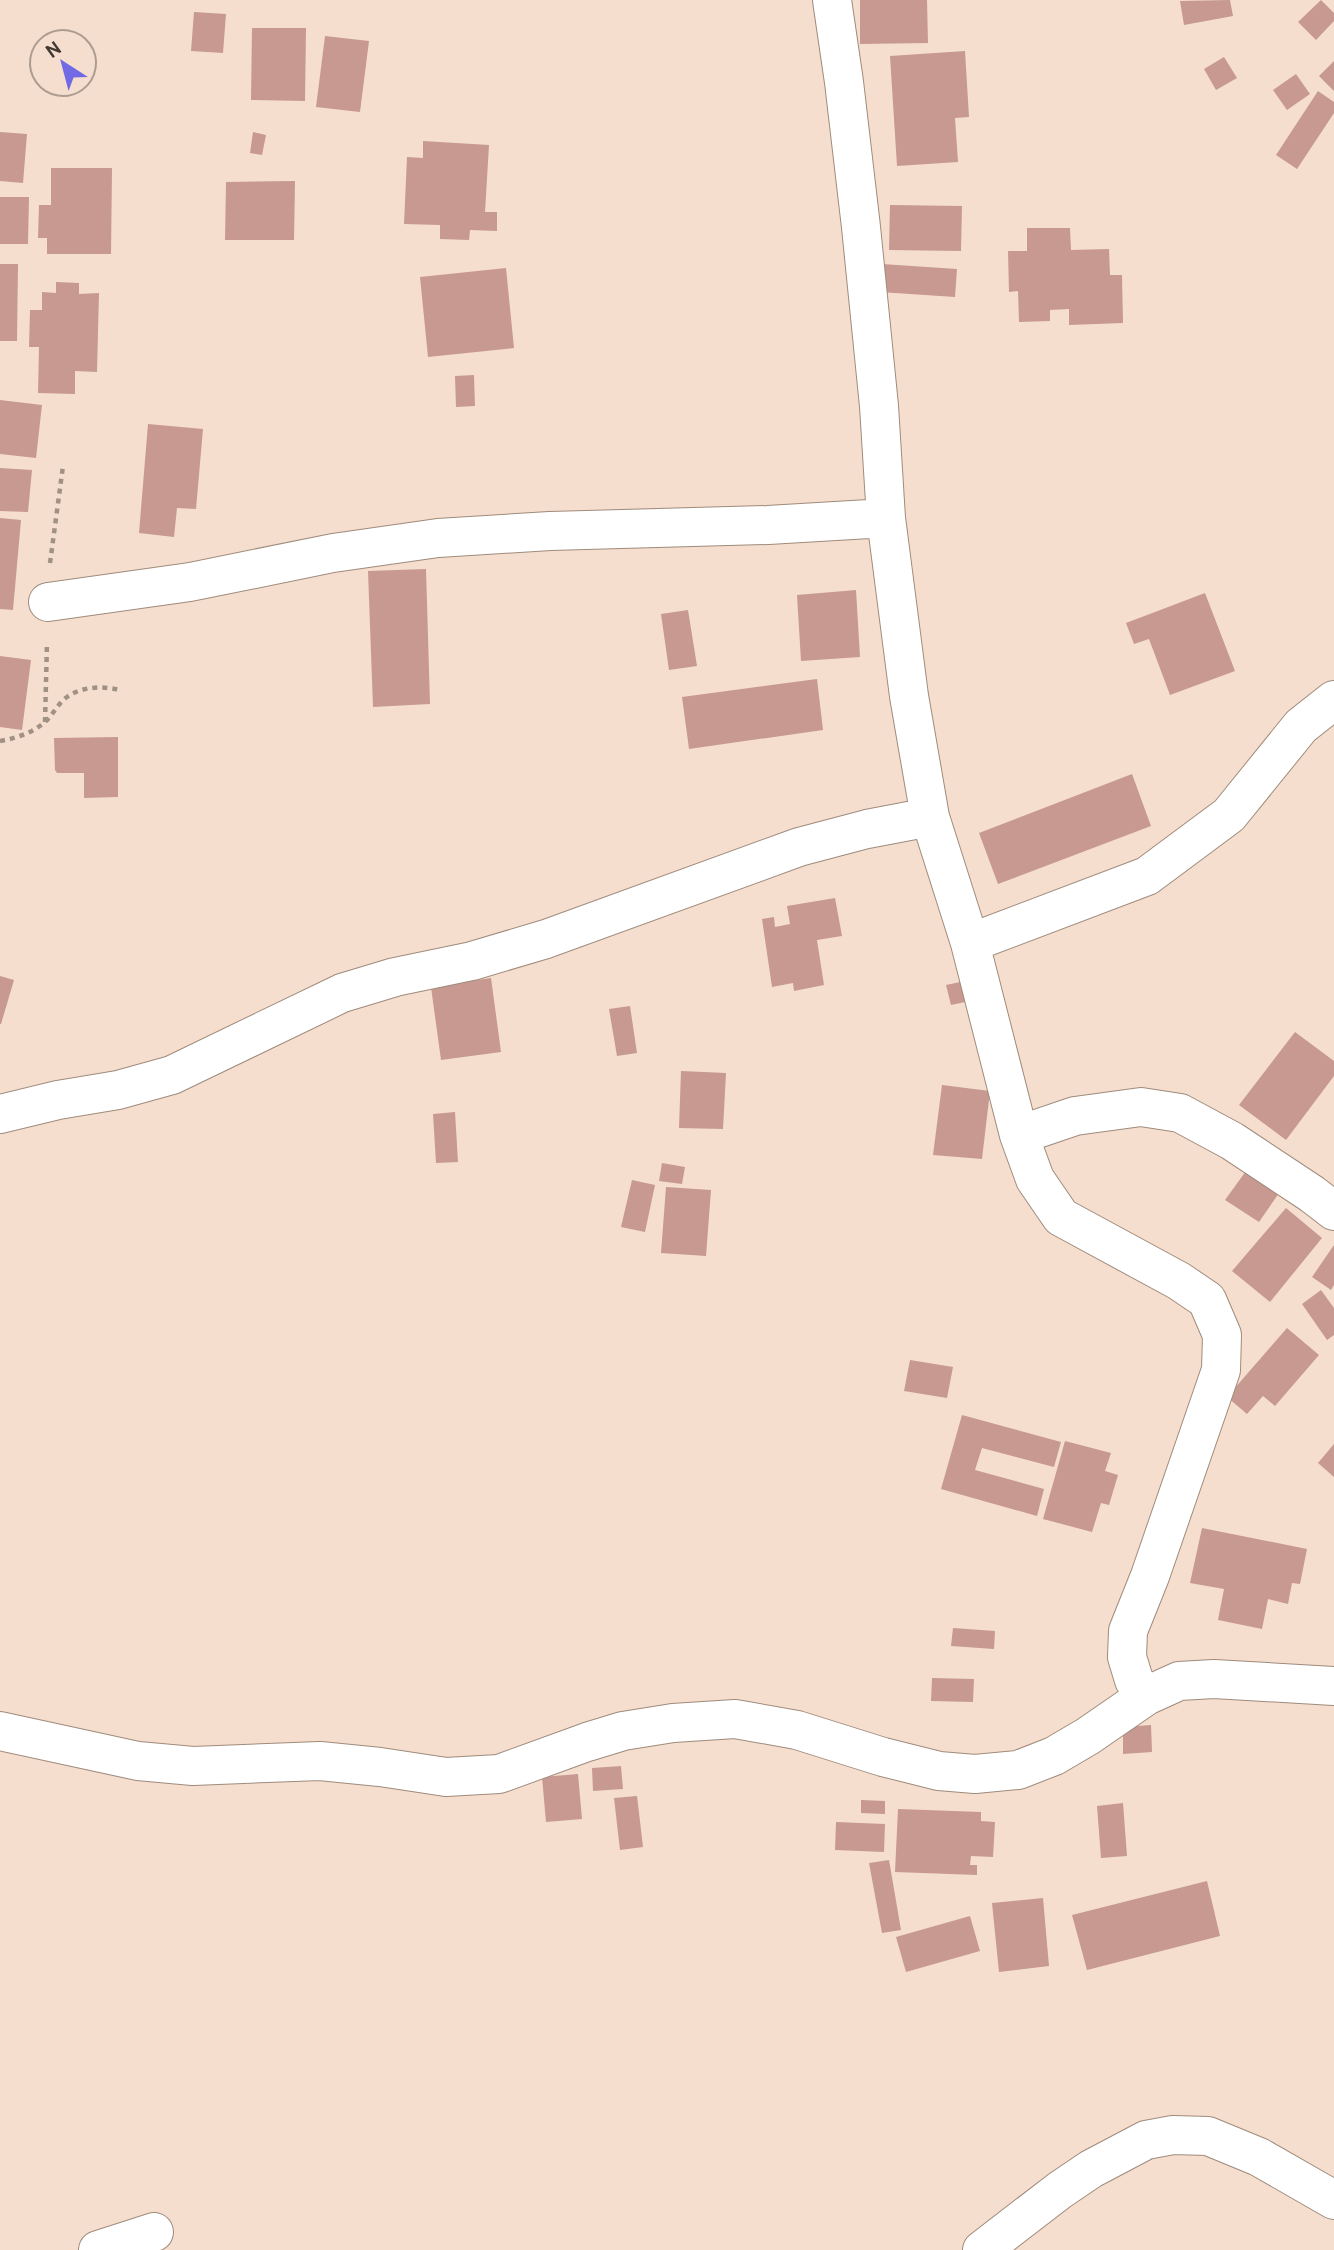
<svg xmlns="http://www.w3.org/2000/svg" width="1334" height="2250" viewBox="0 0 1334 2250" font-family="Cabin,sans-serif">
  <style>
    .building { fill: #c79990 }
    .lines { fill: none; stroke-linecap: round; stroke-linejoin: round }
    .minor-casing { stroke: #9f8b7c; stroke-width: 40 }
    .path { stroke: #a19185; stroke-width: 4.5; stroke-dasharray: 5 5; stroke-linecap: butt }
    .minor { stroke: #fff; stroke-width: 38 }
  </style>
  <rect width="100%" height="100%" fill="#f5dece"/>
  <!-- building -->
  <path class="building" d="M860,0H927L928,43L860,44Z
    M1230,0L1233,16L1184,25L1180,1Z
    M1321,0L1334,13V21L1316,40L1298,22Z
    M194,12L226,14L223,53L191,51Z
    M252,28H306L305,101L251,100Z
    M325,36L369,41L360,112L316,107Z
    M965,51L969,117L955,118L958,162L897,166L890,56Z
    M1224,57L1237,78L1216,90L1204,69Z
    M1334,61V91L1319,76Z
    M1296,74L1310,94L1287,110L1273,90Z
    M1318,91L1334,102V113L1297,169L1276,155Z
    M0,132L27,134L23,183L0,181Z
    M253,132L266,135L262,155L250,153Z
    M423,141L489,145L485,212H497V231L470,230L469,240L440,239V225L404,224L407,157L423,158Z
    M51,168H112L111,254H47V238H38L39,205H51Z
    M295,181L294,240H225L226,182Z
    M0,197H29L28,244H0Z
    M890,205L962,206L961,251L889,250Z
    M1027,228H1070L1071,250L1109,249L1110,275H1122L1123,323L1069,325V309L1050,310V321L1019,322L1018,291L1009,292L1008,251H1027Z
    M0,264H18L17,341H0Z
    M882,264L957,269L955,297L880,292Z
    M506,268L514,348L428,357L420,277Z
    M56,282L79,283V294L99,293L97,372L75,371V394L38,393L39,347H29L30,310H42V292L56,293Z
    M474,375L475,406L456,407L455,376Z
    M0,400L42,405L36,458L0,454Z
    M148,424L203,429L196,509L177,508L174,537L139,533Z
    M0,468L32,470L28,512L0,511Z
    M0,518L21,520L13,610L0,609Z
    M426,569L430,704L373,707L368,571Z
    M856,590L860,657L801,661L797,595Z
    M1205,593L1235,671L1170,695L1149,639L1134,644L1126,623Z
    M688,610L697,666L669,670L661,614Z
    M0,656L31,660L22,730L0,727Z
    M817,679L823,730L689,749L682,697Z
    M118,737V797L84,798V773H57L55,770L54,738Z
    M1132,774L1151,826L998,884L979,833Z
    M835,898L842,936L817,940L824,985L794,991L793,983L772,987L762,919L774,917L775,927L790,924L787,906Z
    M0,976L14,980L1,1024H0Z
    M491,978L501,1052L441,1060L431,987Z
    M965,981L970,1001L951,1005L946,985Z
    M630,1006L637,1053L617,1056L609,1009Z
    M1295,1032L1334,1061V1076L1286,1140L1239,1105Z
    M681,1071L726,1073L723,1129L679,1128Z
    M942,1085L990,1091L982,1159L933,1155Z
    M455,1112L458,1162L436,1163L433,1114Z
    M662,1163L685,1167L682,1184L659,1181Z
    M1246,1171L1279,1193L1259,1222L1225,1200Z
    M632,1180L655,1185L645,1232L621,1227Z
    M666,1187L711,1190L706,1256L661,1253Z
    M1286,1208L1322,1238L1270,1302L1232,1271Z
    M1334,1245V1285L1331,1290L1312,1277Z
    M1321,1290L1334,1308V1335L1327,1340L1302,1304Z
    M1287,1328L1319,1355L1275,1406L1263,1396L1247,1414L1227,1397Z
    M910,1360L953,1367L947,1398L904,1391Z
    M962,1415L1061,1442L1054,1467L982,1448L975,1470L1044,1489L1037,1516L941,1489Z
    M1065,1441L1111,1453L1105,1471L1118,1475L1109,1505L1101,1503L1092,1532L1043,1519Z
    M1334,1444V1477L1318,1463Z
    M1202,1528L1307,1549L1300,1584L1292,1583L1288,1604L1268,1599L1262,1629L1218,1620L1224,1589L1190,1583Z
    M953,1628L995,1631L994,1649L951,1646Z
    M932,1678L974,1679L973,1702L931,1701Z
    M1151,1725L1152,1752L1123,1754V1727Z
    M621,1766L623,1789L593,1791L592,1768Z
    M578,1774L582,1819L546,1822L542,1777Z
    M637,1796L643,1847L620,1850L614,1798Z
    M861,1800L885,1801V1814L861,1813Z
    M1123,1803L1127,1856L1101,1858L1097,1806Z
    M898,1809L981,1812V1821L995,1822L993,1857L971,1856L970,1865H977V1875L895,1872Z
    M836,1822L885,1824L884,1852L835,1850Z
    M889,1860L901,1930L882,1933L869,1863Z
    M1207,1881L1220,1936L1087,1970L1072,1915Z
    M1043,1898L1049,1966L999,1972L992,1903Z
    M970,1916L980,1951L906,1972L896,1937Z"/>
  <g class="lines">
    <defs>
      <path id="minor" d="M832,0L844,82L861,227L879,406L886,518L909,696L930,817L970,943L1019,1135L1035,1179L1061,1217L1179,1281L1207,1300L1222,1335L1221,1370L1150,1576L1128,1631L1127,1657L1134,1680L1146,1696
        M48,602L190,582L333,553L438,538L550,531L768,525L886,518
        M970,943L1147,876L1229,815L1301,726L1334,700
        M0,1114L58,1100L118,1090L172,1075L342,993L395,977L472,961L546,939L799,847L867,829L930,817
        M1019,1135L1075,1116L1141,1107L1180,1113L1232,1141L1312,1194L1334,1211
        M0,1731L138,1761L193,1766L320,1761L380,1767L446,1777L499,1774L587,1742L623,1731L673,1723L735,1719L797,1730L883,1757L939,1771L975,1774L1018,1770L1054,1756L1088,1736L1146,1696L1179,1681L1214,1679L1334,1686
        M98,2250L154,2232
        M982,2250L1060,2190L1091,2169L1146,2140L1173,2135L1208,2136L1259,2157L1334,2200"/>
    </defs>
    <!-- minor casing -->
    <use href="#minor" class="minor-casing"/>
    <!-- path -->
    <path class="path" d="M50,563L63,466
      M45,722L47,642
      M0,741C17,738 32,733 45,722C53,715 58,703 67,697C82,686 103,686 120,690"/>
    <!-- minor -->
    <use href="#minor" class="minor"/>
  </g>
  <!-- north arrow -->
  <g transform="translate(63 63) rotate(324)"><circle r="33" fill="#f5dece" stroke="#ad9c90" stroke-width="2"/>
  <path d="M0-5L12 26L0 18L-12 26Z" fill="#7269e4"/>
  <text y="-10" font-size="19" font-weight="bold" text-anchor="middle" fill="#423a33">N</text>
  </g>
</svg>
